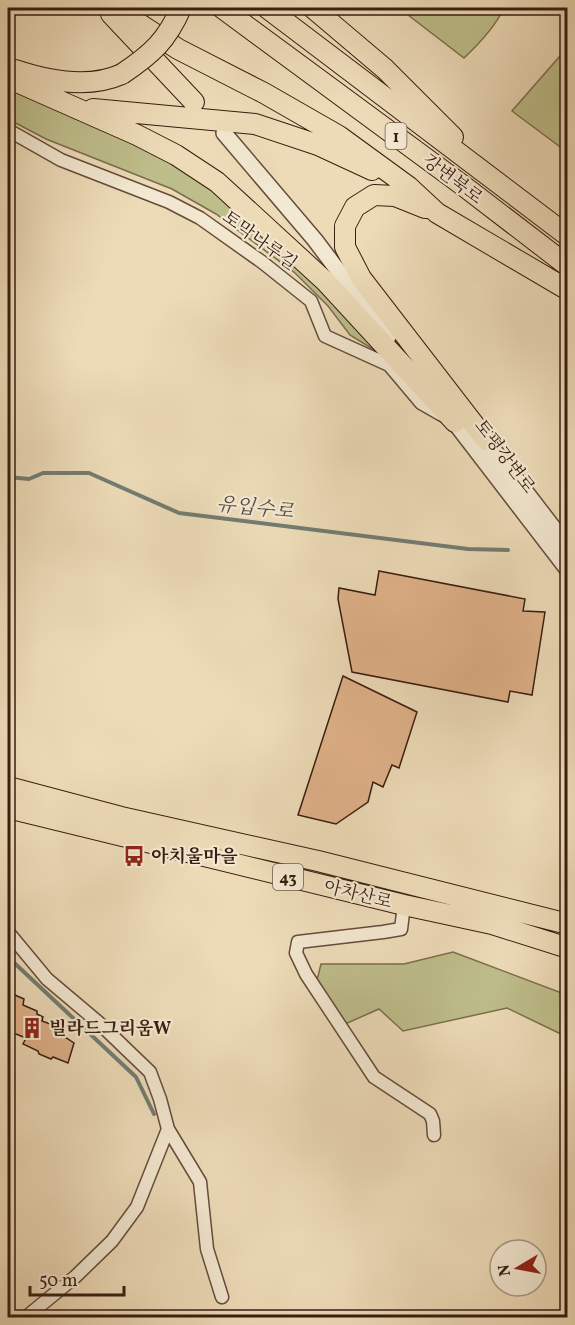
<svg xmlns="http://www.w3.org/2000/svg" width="575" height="1325" viewBox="0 0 575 1325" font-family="Vollkorn,'Noto Serif KR',serif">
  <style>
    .green { fill: #bebe8b; stroke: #7b6e4e; stroke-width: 1.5 }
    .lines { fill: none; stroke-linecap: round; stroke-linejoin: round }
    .stream { stroke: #737c72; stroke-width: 4 }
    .building { fill: #e0b189; stroke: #381d11; stroke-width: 1.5 }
    .minor-casing { stroke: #654c3b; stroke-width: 15 }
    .tertiary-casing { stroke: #654c3b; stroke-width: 18 }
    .primary-casing { stroke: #381d11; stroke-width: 22 }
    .trunk-casing { stroke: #381d11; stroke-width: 22 }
    .minor { stroke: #f3e8d1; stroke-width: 12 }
    .tertiary { stroke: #f3e8d1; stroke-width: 15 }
    .primary { stroke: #eddbb8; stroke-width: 20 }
    .trunk { stroke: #eddbb8; stroke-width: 20 }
    .trunk-bridge-casing { stroke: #381d11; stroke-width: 22; stroke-linecap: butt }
    .trunk-bridge { stroke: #eddbb8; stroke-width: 20 }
    .labels { text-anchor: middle; stroke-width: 4.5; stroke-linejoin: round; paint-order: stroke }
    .shield { fill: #f3e8d1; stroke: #705a4b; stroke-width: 1.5 }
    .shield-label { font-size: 16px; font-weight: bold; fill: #381d11 }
    .street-label { font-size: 18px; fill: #381d11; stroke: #f3e8d1 }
    .poi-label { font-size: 18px; font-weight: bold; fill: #381d11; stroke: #f3e8d1; text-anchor: start }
    .water-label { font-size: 20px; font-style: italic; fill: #554c42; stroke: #f3e8d1 }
  </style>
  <rect width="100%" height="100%" fill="#eddbb8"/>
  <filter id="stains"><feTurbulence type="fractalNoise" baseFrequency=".00333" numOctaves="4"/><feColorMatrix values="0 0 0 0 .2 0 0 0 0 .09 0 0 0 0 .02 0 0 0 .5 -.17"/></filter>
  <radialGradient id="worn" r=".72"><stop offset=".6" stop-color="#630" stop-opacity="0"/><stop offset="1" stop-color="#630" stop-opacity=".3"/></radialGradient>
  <!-- green -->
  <path class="green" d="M399,8H504C495,27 480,43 464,58Z
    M567,48V152L512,111Z
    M8,82L96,121L220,190L392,361L350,335L328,306L295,273L216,214L172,189L46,139L8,119Z
    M453,952L567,995V1037L507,1008L403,1031L379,1009L336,1028L315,988L321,964H404Z"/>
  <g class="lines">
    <!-- stream -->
    <path class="stream" d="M8,477L29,479L43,473H89L179,513L468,549L508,550
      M8,957L136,1077L154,1114"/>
  </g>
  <!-- building -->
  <path class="building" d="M379,571L525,599L523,611L545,612L532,695L510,691L508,702L352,672L338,599L339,588L375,595Z
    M343,676L417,712L399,768L392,765L383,787L373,782L368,802L336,824L298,815Z
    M8,992L24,999L23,1005L37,1011V1014L43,1017L42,1021L56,1026L57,1029L62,1032V1035L74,1043L68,1063L53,1057L51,1059L39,1054L38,1051L23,1044L26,1038L8,1031Z"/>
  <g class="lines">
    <defs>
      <path id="minor" d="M8,130L61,160L169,202L200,218L262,262L311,301L325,336L389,365L421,403L442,415
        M404,905L401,929L383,932L298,942L296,953L306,974L374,1077L430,1114L433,1121L434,1135
        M8,932L47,979L98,1022L150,1072L160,1099L168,1129L137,1207L112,1241L75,1277L25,1318
        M168,1129L200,1182L207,1249L222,1297"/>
      <path id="tertiary" d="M224,133L315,240L388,337
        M449,415L568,570
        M478,435L486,440L568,547"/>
      <path id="primary" d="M8,787L121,817L318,861L568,924
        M8,808L404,905L492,924L568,948"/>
      <path id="trunk" d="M115,8L178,49L264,93L339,136L409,187L437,213L568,290
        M222,8L465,187L568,266
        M267,8L568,236
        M313,8L385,69L453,137
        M111,14L194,102
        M15,70C48,81 89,89 122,74
        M8,78L137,135L176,155L217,182L326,282L455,422
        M93,109L255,124L318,145L372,170
        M425,208L395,196L374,195L355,207L345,226V247L361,278L486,440"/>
    </defs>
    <!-- minor casing -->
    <use href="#minor" class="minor-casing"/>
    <!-- tertiary casing -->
    <use href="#tertiary" class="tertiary-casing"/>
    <!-- primary casing -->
    <use href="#primary" class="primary-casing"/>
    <!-- trunk casing -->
    <use href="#trunk" class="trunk-casing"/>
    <!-- minor -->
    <use href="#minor" class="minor"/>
    <!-- tertiary -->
    <use href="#tertiary" class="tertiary"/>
    <!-- primary -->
    <use href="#primary" class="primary"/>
    <!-- trunk -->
    <use href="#trunk" class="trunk"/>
    <defs>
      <path id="trunk-bridge" d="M122,74C152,54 167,40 181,8"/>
    </defs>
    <!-- trunk-bridge casing -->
    <use href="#trunk-bridge" class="trunk-bridge-casing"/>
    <!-- trunk-bridge -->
    <use href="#trunk-bridge" class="trunk-bridge"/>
  </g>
  <!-- icons -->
  <defs>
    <symbol id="bus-bare" viewBox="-9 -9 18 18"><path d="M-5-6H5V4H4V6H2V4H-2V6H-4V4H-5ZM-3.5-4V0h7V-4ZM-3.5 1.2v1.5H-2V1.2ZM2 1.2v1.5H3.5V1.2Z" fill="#8f2418" stroke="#f3e8d1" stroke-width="2.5" paint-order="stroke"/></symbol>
    <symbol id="building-bare" viewBox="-9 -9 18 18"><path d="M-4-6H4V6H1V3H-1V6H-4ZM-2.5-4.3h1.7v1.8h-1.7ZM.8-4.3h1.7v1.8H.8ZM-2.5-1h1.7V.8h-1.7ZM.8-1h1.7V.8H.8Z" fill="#8f2418" stroke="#f3e8d1" stroke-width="2.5" paint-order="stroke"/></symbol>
  </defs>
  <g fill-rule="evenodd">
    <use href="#bus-bare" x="119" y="841" width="30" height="30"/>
    <use href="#building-bare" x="17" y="1013" width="30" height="30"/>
  </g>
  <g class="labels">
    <!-- shield labels -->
    <g class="shield">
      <rect x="385.5" y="123" width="21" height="26" rx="4.5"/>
      <rect x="273" y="864" width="30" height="26" rx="4.5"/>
    </g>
    <g class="shield-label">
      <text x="396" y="142">1</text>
      <text x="288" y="883">43</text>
    </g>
    <!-- street labels -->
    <g class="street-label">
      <text transform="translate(453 179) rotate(37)" y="6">강변북로</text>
      <text transform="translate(260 240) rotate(36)" y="6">토막나루길</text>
      <text transform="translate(505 456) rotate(53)" y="6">토평강변로</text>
      <text transform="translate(358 894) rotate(14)" y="6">아차산로</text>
    </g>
    <!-- poi labels -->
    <g class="poi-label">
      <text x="151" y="862">아치울마을</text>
      <text x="49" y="1034">빌라드그리움W</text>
    </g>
    <!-- water labels -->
    <g class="water-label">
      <text transform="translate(255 507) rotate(6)" y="7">유입수로</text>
    </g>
  </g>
  <!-- margin -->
  <rect width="575" height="1325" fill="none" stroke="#eddbb8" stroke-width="30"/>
  <rect x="9" y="9" width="557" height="1307" fill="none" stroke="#381d11" stroke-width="3"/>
  <rect x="15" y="15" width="545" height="1295" fill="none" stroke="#381d11" stroke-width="1.5"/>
  <!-- north arrow -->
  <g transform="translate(518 1268) rotate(260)"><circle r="28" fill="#f3e8d1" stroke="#a89784" stroke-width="1.5"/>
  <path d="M0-4.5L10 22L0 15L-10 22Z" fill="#8f2418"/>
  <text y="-9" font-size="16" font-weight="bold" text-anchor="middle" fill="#381d11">N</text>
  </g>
  <!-- scale -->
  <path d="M30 1286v9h94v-9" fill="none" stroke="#381d11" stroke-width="3"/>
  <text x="39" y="1286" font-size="18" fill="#381d11" stroke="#f3e8d1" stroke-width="4.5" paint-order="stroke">50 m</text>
  <rect width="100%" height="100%" filter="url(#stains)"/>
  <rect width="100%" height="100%" fill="url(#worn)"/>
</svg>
